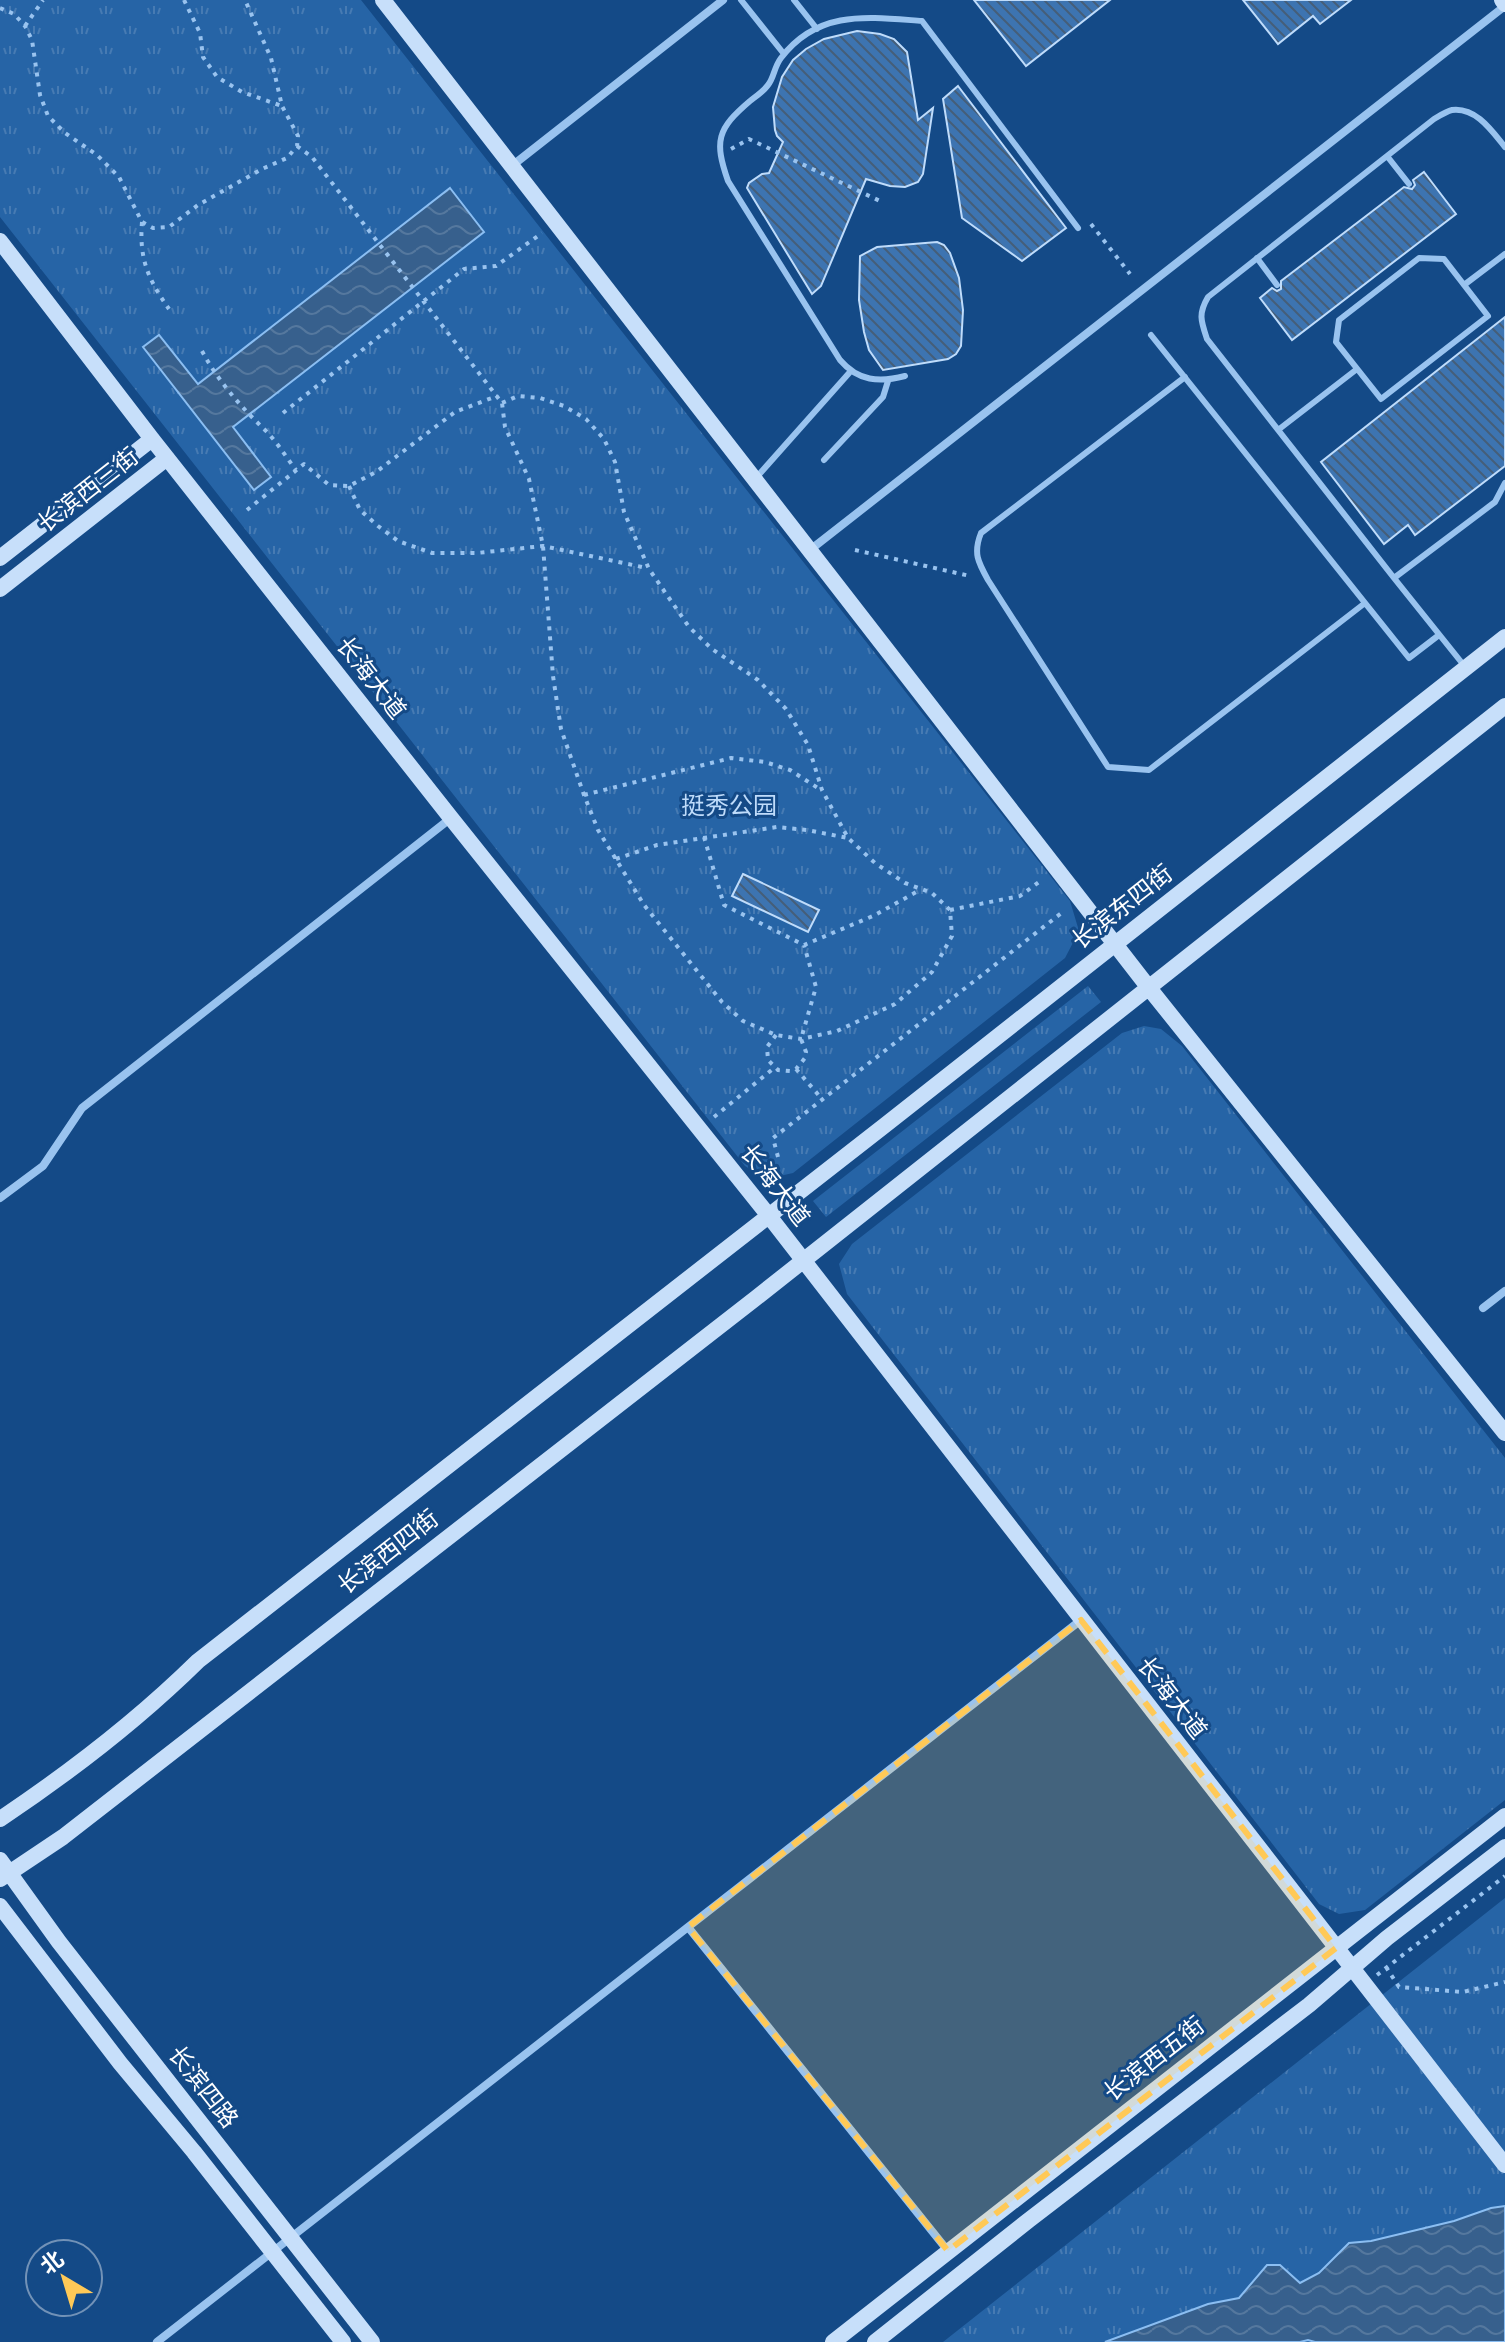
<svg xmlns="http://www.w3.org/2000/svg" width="1505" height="2342" viewBox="0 0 1505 2342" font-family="Cabin,'Noto Sans SC',sans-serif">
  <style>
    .grass { fill: url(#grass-tufts) }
    .water { fill: url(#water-waves); stroke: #8bbef2; stroke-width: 2 }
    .building { fill: url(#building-back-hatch); stroke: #bfdcfb; stroke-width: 2 }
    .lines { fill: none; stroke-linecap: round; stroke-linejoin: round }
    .path { stroke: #99c3ef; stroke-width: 4; stroke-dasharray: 4 6; stroke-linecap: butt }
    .lane { stroke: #99c3ef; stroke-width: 6 }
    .street { stroke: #99c3ef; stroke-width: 8 }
    .secondary { stroke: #c7dffa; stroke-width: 16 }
    .marked { fill: #ffc957; fill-opacity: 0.2; stroke: #ffc957; stroke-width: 6; stroke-dasharray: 16 10; stroke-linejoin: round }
    .labels { text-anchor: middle; stroke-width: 6; stroke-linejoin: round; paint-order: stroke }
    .street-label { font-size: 24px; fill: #fff; stroke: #144a87 }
    .park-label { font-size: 24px; fill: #bfdcfb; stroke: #144a87 }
  </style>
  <defs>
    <pattern id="grass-tufts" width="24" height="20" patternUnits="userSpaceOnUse" patternTransform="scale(2)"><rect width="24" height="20" fill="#2664a6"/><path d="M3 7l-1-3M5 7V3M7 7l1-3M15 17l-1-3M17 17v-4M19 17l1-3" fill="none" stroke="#477bb3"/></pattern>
    <pattern id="water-waves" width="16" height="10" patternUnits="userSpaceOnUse" patternTransform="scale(2)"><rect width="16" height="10" fill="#37608d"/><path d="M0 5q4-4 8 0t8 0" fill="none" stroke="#55789e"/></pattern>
    <pattern id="building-back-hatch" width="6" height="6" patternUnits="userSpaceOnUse" patternTransform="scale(2)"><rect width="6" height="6" fill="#3d74b1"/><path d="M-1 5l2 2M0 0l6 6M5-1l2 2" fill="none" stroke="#455e79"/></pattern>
  </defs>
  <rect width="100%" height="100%" fill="#144a87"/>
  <!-- grass -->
  <path class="grass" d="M0,0H361L1070,901L1079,931L1065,958L793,1173L766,1179L745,1166L0,217Z
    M1088,986L1101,1002L826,1217L813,1201Z
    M1144,1026L1161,1029L1182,1046L1505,1458V1800L1365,1910L1339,1914L1319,1904L847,1294L839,1264L852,1244L1122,1033Z
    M1505,1898V2342H943Z"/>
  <!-- water -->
  <path class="water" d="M450,188L484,232L233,427L271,477L254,490L143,347L159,335L198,384Z
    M1505,2206V2342H1315L1308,2340L1300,2342H1105L1208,2304L1239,2298L1267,2265H1280L1300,2283L1319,2273L1349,2243L1371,2241L1454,2221L1491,2208Z"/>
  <!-- building -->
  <path class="building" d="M974,0H1110L1026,66Z
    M1243,0H1351L1320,24L1313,16L1278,44Z
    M857,31L880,34L894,39L907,52L918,120L933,108L923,174L918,182L905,187L890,186L866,179L821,286L812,294L747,188L749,183L762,174L769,173L783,142L777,136L775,130L773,107L782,77L793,60L806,49L824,39Z
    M958,86L1066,228L1022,261L962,218L943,99Z
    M1424,172L1456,214L1292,340L1260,298L1272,288L1277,291L1281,289V281L1404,187L1412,189L1415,185L1413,180Z
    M937,242L944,245L950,253L959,278L963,310L961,346L956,354L948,359L883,370L869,350L864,332L859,300L860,256L877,247Z
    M1505,317V466L1415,535L1408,525L1384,544L1321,462Z
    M743,874L819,910L808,932L732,896Z"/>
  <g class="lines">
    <!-- path -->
    <path class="path" d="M184,0L200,33L203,57L217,77L242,92L282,106
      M0,8L14,14L25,26L32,40L40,95L48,116L65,133L97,155L119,177L142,222L153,228L169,227L198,205L262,169L287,158L297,146L298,136L282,106L271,58L245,0
      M25,26L43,0
      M297,146L312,157L502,403L505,427L529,479L543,546L553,676L561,729L584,795L598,830L644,905L722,1002L743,1021L776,1035L801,1039L837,1031L895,1004L932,972L952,936L950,910L932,893L905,883L875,863L848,838L822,790L808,745L786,709L758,680L712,649L689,627L649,569L624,512L615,462L604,439L586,419L564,406L540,398L518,396L502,403
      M731,149L749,139L880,201
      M142,222C139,259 148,279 169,309
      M1091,224L1130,274
      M202,351C218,381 241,407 265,430C277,442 286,457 296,470
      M283,413L464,269L496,266L542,233
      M349,486L360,510L378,526L398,541L432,553H477L543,546L647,568
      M247,510L304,464L329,485L349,486L376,472L455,412L497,396
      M855,550L970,576
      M584,795L731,758L765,762L790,770L821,790
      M704,837L724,905L804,945L873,916L920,890
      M616,859L657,845L777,827L807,830L848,838
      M950,910L1020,896L1043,879
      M776,1035L767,1047L768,1060L778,1070L790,1071L796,1069L805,1058L806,1052L801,1039L816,987L804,945
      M796,1069L822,1099
      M714,1117L774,1068
      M778,1157L773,1138L1064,911
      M1386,1967L1399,1987L1463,1992L1505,1982
      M1377,1975L1505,1876"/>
    <!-- lane -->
    <path class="lane" d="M741,0L784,54
      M794,0L817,29
      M1505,147C1492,131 1476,107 1452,110C1447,111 1439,116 1434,119L1208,297C1198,314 1201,321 1207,339L1394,578L1495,502L1505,483
      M1387,156L1409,184
      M1257,258L1277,285
      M1419,258L1444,259L1488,316L1381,399L1336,342L1339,320Z
      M1464,285L1505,254
      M1151,335L1409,658L1439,635
      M905,376C879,383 858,381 840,360L728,181C714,141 717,129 750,101C755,97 764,91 768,85C774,78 774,67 781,58C818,9 869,17 922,21L1078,228
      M1185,377L981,533C973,553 978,562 988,580L1108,767L1149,770L1365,603
      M1278,430L1357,369
      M824,460L883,397L888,381
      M755,479L850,372
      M1394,578L1466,668"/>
    <!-- street -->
    <path class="street" d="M513,165L723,0
      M810,550L1505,6
      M0,1198L43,1166L82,1108L451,818
      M1483,1308L1505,1291
      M688,1927L948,2251
      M157,2342L1081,1620"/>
    <!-- secondary -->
    <path class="secondary" d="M383,0L1149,988L1505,1433
      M1502,0L1505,4
      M0,241L152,439L451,818L769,1216L1505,2165
      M0,558L152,439
      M0,589L167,458
      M0,1819C69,1773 139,1719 198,1661L884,1126L1505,637
      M0,1860L59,1942L372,2342
      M0,1879L63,1837L756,1298L1505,706
      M0,1906L120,2063L194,2152L343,2342
      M833,2342L1505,1816
      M875,2342L1029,2220L1309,2005L1387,1938L1505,1847"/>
  </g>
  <!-- marked area -->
  <path class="marked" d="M1081,1620L1336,1948L948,2251L688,1927Z"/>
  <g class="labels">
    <!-- street labels -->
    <g class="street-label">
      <text transform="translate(88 490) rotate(-38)" y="8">长滨西三街</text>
      <text transform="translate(371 678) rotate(52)" y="8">长海大道</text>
      <text transform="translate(1122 907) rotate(-38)" y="8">长滨东四街</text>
      <text transform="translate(775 1185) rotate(52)" y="8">长海大道</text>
      <text transform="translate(388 1552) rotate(-38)" y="8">长滨西四街</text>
      <text transform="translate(1172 1698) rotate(52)" y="8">长海大道</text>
      <text transform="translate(1154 2059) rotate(-38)" y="8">长滨西五街</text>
      <text transform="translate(203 2087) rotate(52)" y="8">长滨四路</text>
    </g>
    <!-- park labels -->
    <g class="park-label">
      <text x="729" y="814">挺秀公园</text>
    </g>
  </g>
  <!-- north arrow -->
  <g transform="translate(64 2278) rotate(322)"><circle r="38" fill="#144a87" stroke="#7292b7" stroke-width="2"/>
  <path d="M0-6L14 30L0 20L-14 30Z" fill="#ffc957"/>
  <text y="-12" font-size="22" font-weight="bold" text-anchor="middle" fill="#ffffff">北</text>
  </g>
</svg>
